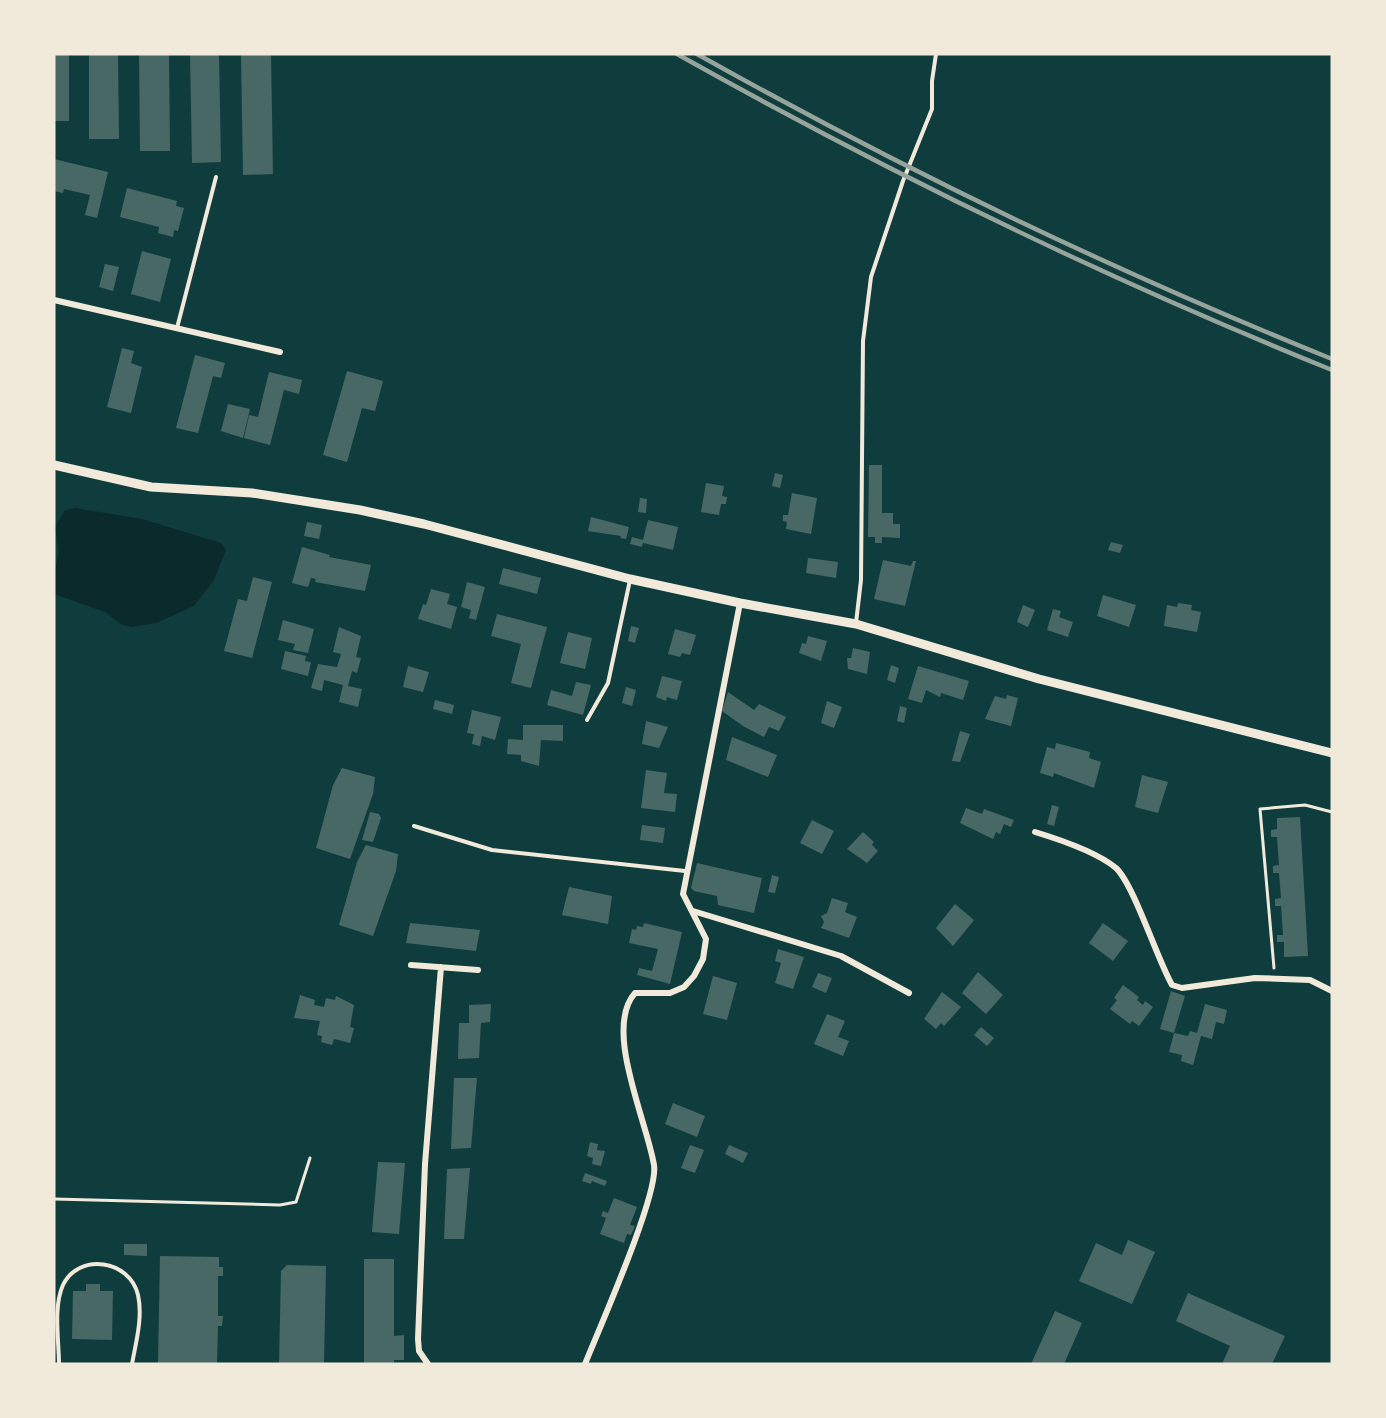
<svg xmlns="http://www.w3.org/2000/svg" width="1386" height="1418" viewBox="0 0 1386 1418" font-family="'Nunito Sans',sans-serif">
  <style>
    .water { fill: #0a2a2b }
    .building { fill: #486865 }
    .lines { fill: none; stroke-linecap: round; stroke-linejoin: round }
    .path { stroke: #f1e9da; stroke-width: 3 }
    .service { stroke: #f1e9da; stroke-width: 4 }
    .minor { stroke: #f1e9da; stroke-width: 6 }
    .tertiary { stroke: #f1e9da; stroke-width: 9 }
    .rail { stroke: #97a49c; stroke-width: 4.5 }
  </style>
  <rect width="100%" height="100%" fill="#0f3d3e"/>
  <!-- water -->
  <path class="water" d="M75,508L142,519L221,543L226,550L214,580L194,606L156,623L132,627L122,625L105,612L54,594V575L59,552L55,527L65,510Z"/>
  <!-- building -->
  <path class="building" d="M54,54H69V121H54Z
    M89,54H118L119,139H89Z
    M139,54H169L170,151H140Z
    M190,54H219L221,162L192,163Z
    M241,54H271L273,174L243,175Z
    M54,159L108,172L97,218L85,215L90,195L64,189L63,193L54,191Z
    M127,188L177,201L176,206L184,208L178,231L174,230L173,237L158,233L159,227L120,217Z
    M142,251L171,259L160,302L131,294Z
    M105,264L119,267L113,291L99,287Z
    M122,348L134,351L131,363L142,367L131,413L107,407Z
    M195,355L225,363L221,378L213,376L198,433L176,428Z
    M347,371L383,381L375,411L362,408L347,462L323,455Z
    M269,372L302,380L299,394L284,390L270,445L244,438L249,415L258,417Z
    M228,404L250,409L243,438L221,431Z
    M869,465H882V513H893V524H900V538L882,537V543H875V537H868Z
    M775,473L783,475L780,488L772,486Z
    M706,483L724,486L722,496L727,497L726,504H721L719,515L701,512Z
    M792,493L817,498L811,534L786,529L787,522L783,521V515H788Z
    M640,498L647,499L646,513L638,512Z
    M591,517L629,527L626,539L620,538L621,536L588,531Z
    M648,520L678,527L673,550L643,543L642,547L630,544L632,537L643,540Z
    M307,522L322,525L319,539L304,536Z
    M1111,542L1123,545L1120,553L1108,550Z
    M302,547L330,555L329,557L371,565L365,591L315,582L316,579L311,578L308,587L292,583Z
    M808,558L838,562L836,578L806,573Z
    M883,560L911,566L913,561H916L905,606L874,599Z
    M503,568L541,578L537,594L499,584Z
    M253,577L272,582L252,658L224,651L238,599L247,601Z
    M467,582L485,587L476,620L469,618L471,610L461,607Z
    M431,589L450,594L447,604L457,607L451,629L418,619L423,604L426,605Z
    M1103,595L1136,605L1129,627L1097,616Z
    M1178,603L1192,605L1191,610L1201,612L1197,632L1164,626L1167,605L1177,607Z
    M1023,605L1035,610L1028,627L1017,622Z
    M1053,609L1061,611L1059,617L1073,622L1068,637L1047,630Z
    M497,614L547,627L531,688L511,683L521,644L491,636Z
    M283,620L314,629L308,653L293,650L295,644L278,640Z
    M631,626L639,628L635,643L628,641Z
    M339,627L361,636L356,657L361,658L357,673L352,671L348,686L362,689L358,707L339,702L343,685L324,680L322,691L311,688L318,664L337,667L341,654L333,652Z
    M675,629L696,635L690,655L682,653L680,657L668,654Z
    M568,632L592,638L585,669L560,663Z
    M808,636L827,641L821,661L799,653L802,643L806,644Z
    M853,648L870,652L867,674L848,669L847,658H851Z
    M285,651L306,656L305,661L311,662L308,676L281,669Z
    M891,665L899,668L895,683L887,680Z
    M408,666L429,672L423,692L403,687Z
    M918,666L969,681L963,700L941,693L940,697L926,690L922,703L908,699Z
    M662,676L682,681L677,700L667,697L666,701L656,697Z
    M576,682L591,685L583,715L547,705L551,690L572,696Z
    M626,687L636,690L632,706L622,703Z
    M728,692L754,710L759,704L786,717L779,731L769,727L764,737L743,726L722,711Z
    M1007,695L1018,698L1011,726L985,719L995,696L1006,699Z
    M435,700L454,705L452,714L433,709Z
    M827,701L842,707L834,728L821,723Z
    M900,706L907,708L904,723L897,721Z
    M472,710L501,717L495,740L482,736L480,746L472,744L474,734L467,733Z
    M646,721L668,727L659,748L642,744Z
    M523,725H563V741L541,740L539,766L521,761V755L507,754L508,739L523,740Z
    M960,731L970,734L960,762L952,761Z
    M732,737L777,755L768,777L726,760Z
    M1056,743L1090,752L1089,758L1101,762L1094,788L1054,773L1053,777L1040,773L1047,747L1055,749Z
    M342,768L375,777L373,794L350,859L316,848L333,785Z
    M646,770L667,773L664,793L677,794L675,812L641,808Z
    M1142,775L1168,782L1158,813L1135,807Z
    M1052,805L1059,807L1054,826L1047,824Z
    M966,808L982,814L984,809L1014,820L1011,827L1004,824L1000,834L996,832L993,839L960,823Z
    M370,812L379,814L381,818L373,842L362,840Z
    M1300,817L1308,956L1284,957V942H1277V935H1283L1281,906H1275V899L1281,898L1279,873H1273V866L1279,865L1277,837H1271V830L1277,829V818Z
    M812,820L834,831L822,854L800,843Z
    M642,825L665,828L663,843L640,840Z
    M863,832L874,842L872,845L878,851L867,863L847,849Z
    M366,845L398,854L396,871L373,936L339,925L357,862Z
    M697,863L762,878L754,913L718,905L717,896L694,891L691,888Z
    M772,875L779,877L775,893L768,892Z
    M569,887L612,896L608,924L562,915Z
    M832,898L848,903L845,912L857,917L849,938L821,928L824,922L821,916L827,913Z
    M955,904L974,920L953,946L936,928Z
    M410,923L480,930L476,951L406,943Z
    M644,923L682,932L670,984L637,975L639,968L652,971L658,949L629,943L632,929L636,930L637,926L643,927Z
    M1103,923L1128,941L1113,961L1089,943Z
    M778,949L804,957L793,989L775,983L781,963L775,961Z
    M978,972L1003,995L986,1014L962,993Z
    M818,973L832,978L826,993L812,987Z
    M713,976L737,983L727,1020L703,1014Z
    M1123,985L1139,997L1137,1000L1143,1005L1145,1001L1153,1007L1139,1026L1132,1021L1130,1024L1110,1009L1117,1000L1114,998Z
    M1171,991L1185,996L1174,1033L1188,1036L1190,1031L1197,1033L1205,1004L1227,1010L1224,1024L1216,1022L1212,1039L1201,1036L1193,1065L1181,1061L1182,1055L1169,1052L1174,1033L1160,1029Z
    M942,992L961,1007L944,1026L941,1023L936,1029L924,1019Z
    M300,995L315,1000L314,1005L324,1007L326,998L335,1000L336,996L354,1005L350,1027L354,1028L350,1043L334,1039L332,1045L321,1042L322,1036L317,1035L320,1021L294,1018Z
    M491,1004L490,1022L481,1023L479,1058L458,1059L459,1023H469V1005Z
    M827,1014L845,1021L838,1037L849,1041L843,1056L814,1044Z
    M981,1027L994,1038L987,1046L974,1035Z
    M454,1078H477L471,1148L451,1149Z
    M673,1103L705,1116L697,1137L665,1124Z
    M590,1142L598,1144L597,1150L605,1151L601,1166L592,1164L593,1158L587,1156Z
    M690,1145L704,1150L695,1173L681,1168Z
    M729,1145L748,1153L743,1163L725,1154Z
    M378,1162L405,1163L399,1234L372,1232Z
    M470,1168L464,1239H444L447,1169Z
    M585,1173L607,1181L605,1186L592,1181L591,1184L582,1181Z
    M614,1198L637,1207L630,1225L635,1226L631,1235L627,1234L624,1243L600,1234L606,1218L601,1216L603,1211L608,1213Z
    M1128,1240L1155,1252L1132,1304L1079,1281L1096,1243L1122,1255Z
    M124,1244H147V1256L124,1255Z
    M160,1256L219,1257V1267H223V1276H218V1316H223L222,1326H218L217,1364H158Z
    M364,1259H394V1336L404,1335V1360H394V1364H364Z
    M287,1265L326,1266L324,1364H279L281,1271Z
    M86,1284H100V1291H113L112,1340L72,1339L73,1291H86Z
    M1188,1293L1285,1336L1272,1364H1222L1230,1346L1176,1321Z
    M1055,1311L1082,1323L1064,1364H1031Z"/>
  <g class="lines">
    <!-- path -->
    <path class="path" d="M1274,968L1260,809L1305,805L1332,812
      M54,1199L280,1205L296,1202L310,1158"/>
    <!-- service -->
    <path class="service" d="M177,328L216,177
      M856,623L861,580L863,341L871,277L903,181L932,109V81L936,54
      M587,720L608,683L630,580
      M414,826L492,850L685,871
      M59,1364C59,1341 53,1307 63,1285C79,1252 130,1260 138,1295C143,1317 136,1342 132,1364"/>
    <!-- minor -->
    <path class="minor" d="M54,300L280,352
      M1035,832C1058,839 1098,853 1116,868C1134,885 1157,959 1172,985L1182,988L1255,978L1310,980L1332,991
      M693,911L841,956L909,993
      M411,965L478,970
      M428,1364L419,1351L418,1339L425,1164L441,967
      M585,1364C599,1329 659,1194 654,1165C647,1121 603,1029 635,993H670L684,987L694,976L703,959L706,939L683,894L740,603"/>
    <!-- tertiary -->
    <path class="tertiary" d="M54,465L151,487L252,493L360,510L424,524L630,579L740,603L856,624L1039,679L1332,753"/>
    <!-- rail -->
    <path class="rail" d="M677,54C889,173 1107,279 1332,370
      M697,54C902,169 1114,271 1332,359"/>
  </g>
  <!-- border -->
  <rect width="1386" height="1418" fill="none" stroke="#f1e9da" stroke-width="111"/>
</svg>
